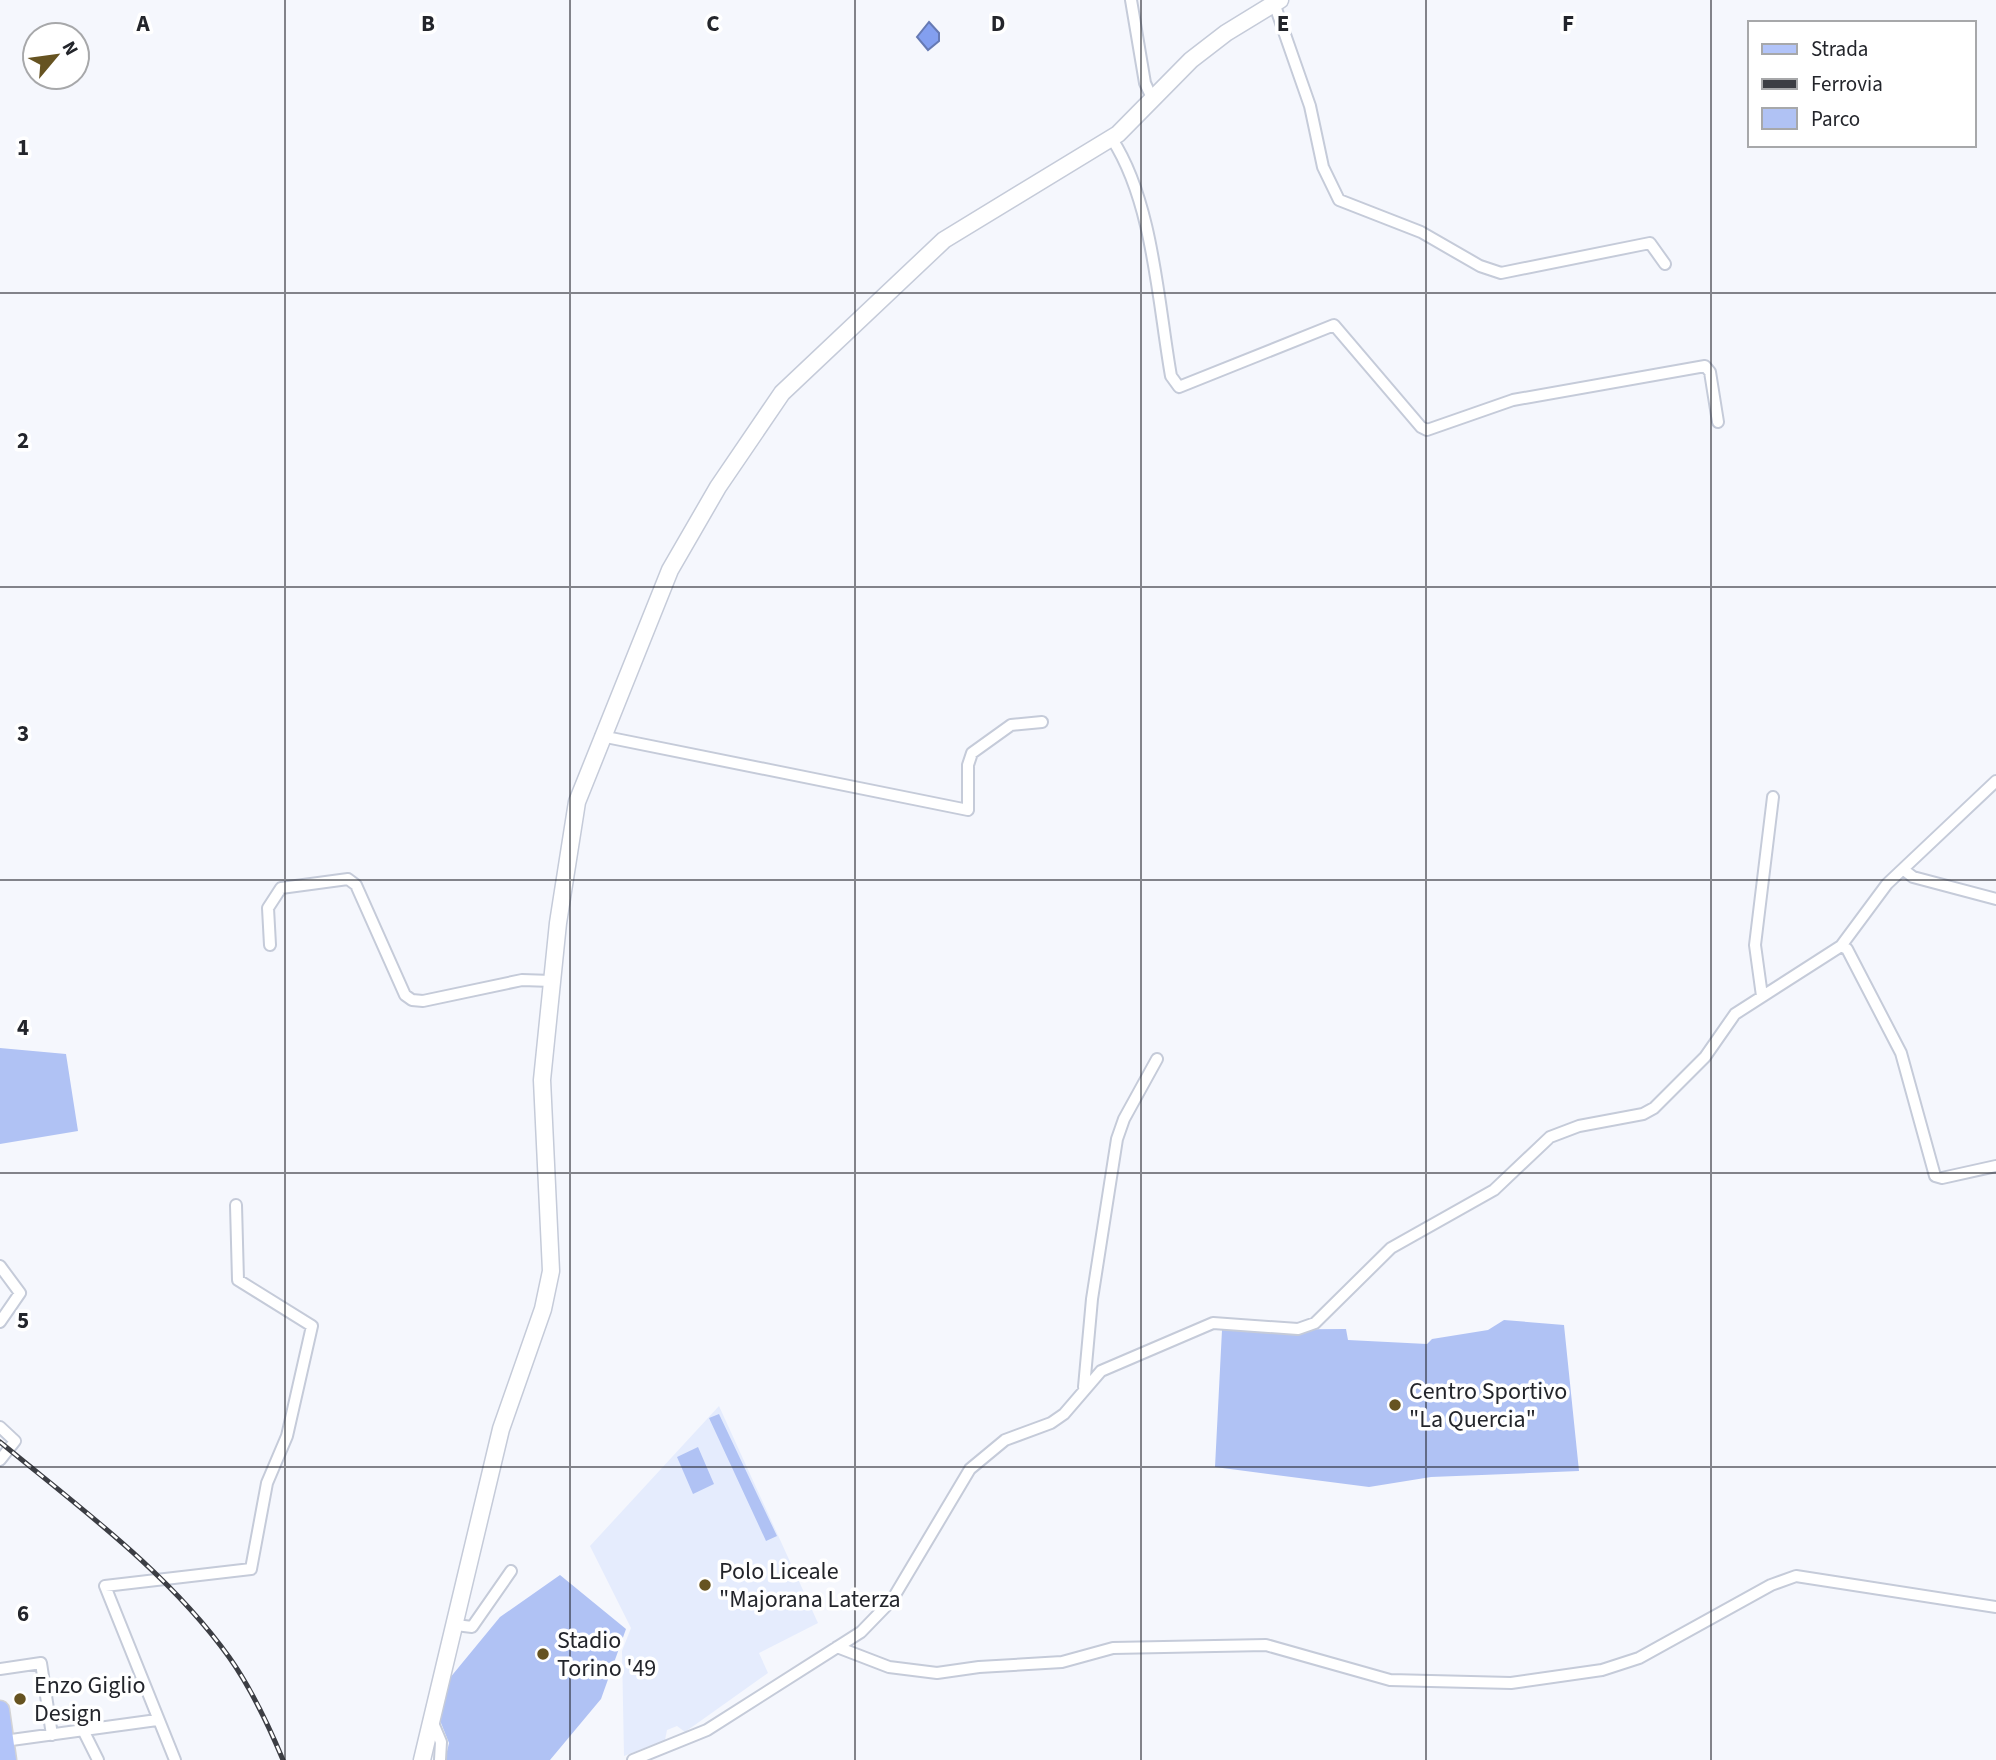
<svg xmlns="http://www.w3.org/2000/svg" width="1996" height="1760" viewBox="0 0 1996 1760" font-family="'Source Sans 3',sans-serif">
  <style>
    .built { fill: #e5ecfd }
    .green { fill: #b0c2f4 }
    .water { fill: #839fef; stroke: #667ab4; stroke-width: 2 }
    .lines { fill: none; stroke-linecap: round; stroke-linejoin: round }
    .street-casing { stroke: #c5cbd9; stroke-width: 14 }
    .secondary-casing { stroke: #c5cbd9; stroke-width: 19 }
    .primary-casing { stroke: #d3d3d5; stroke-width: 21 }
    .street { stroke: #fff; stroke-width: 10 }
    .secondary { stroke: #fff; stroke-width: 16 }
    .primary { stroke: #b2c4f9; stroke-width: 18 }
    .rail-casing { stroke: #3c3e44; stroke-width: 5 }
    .rail { stroke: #fff; stroke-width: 2.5; stroke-dasharray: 8; stroke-linecap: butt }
    .grid { fill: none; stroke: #23252b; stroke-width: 2; stroke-opacity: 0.55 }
    .poi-dot { fill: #665321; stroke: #fff; stroke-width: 2.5 }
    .labels { text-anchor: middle; stroke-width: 7; stroke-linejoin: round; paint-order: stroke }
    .poi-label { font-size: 24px; fill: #23252b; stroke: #fff; text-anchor: start }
    .grid-label { font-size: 23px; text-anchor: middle; font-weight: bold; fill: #23252b; stroke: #fff; stroke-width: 7; stroke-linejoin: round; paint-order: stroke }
  </style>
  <rect width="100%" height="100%" fill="#f5f7fd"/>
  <!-- built -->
  <path class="built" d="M719,1406L818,1623L759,1653L768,1673L685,1732L677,1726L667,1730L665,1740L624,1756L622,1651L631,1628L590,1546Z"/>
  <!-- green -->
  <path class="green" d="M0,1048L66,1054L78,1131L0,1144Z
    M1504,1320L1564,1325L1579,1471L1431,1477L1369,1487L1215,1467L1222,1330L1346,1329L1348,1340L1427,1344L1432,1339L1488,1330Z
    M719,1414L777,1536L766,1541L709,1418Z
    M698,1447L714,1484L693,1494L677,1457Z
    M560,1575L626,1629L601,1699L550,1760H445L449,1743L439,1718L449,1679L500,1617Z"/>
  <!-- water -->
  <path class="water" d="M929,22L939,33V41L928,50L917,37Z"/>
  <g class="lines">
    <defs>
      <path id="street" d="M1131,0L1145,83L1152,98
        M1274,3L1310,106L1323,167L1339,200L1421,232L1480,266L1501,273L1650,243L1665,264
        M1112,139C1153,202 1158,302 1171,376L1179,387L1334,325L1421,427L1427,430L1513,400L1705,366L1710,372L1718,422
        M601,736L968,810V765L972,753L1011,725L1042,722
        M1904,870L1913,877L1996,899
        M270,945L268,908L281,888L348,879L356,885L405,995L412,1000L423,1001L522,980L552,981
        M1841,946L1847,949L1901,1053L1935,1176L1942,1178L1996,1166
        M1762,996L1755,945L1773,797
        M0,1266L20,1293L0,1322
        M1084,1387L1092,1299L1117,1139L1124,1119L1157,1059
        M0,1427L15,1441L0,1460
        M456,1625L472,1627L511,1571
        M837,1647L889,1667L937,1673L979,1667L1062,1662L1113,1648L1266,1645L1390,1680L1511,1683L1602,1670L1639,1658L1771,1585L1796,1576L1996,1607
        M0,1669L41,1663L52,1735
        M433,1723L441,1742L440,1760
        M83,1730L98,1760
        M4,1741L157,1720
        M175,1760L105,1586L251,1569L267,1483L287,1436L312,1326L238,1280L236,1205
        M633,1760L707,1730L861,1632L892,1600L970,1469L1005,1440L1051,1423L1064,1414L1101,1371L1213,1323L1298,1329L1315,1323L1391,1248L1494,1190L1550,1137L1579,1126L1643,1114L1654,1108L1705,1057L1735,1014L1841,946L1887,884L1996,781"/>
      <path id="secondary" d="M422,1760L501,1429L543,1309L551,1271L542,1080L558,923L577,802L670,570L718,487L782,393L944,240L1118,134L1191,60L1226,33L1280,0"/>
      <path id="primary" d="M0,1710L7,1760"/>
    </defs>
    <!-- street casing -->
    <use href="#street" class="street-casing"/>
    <!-- secondary casing -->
    <use href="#secondary" class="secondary-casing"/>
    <!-- primary casing -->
    <use href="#primary" class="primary-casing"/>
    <!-- street -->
    <use href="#street" class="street"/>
    <!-- secondary -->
    <use href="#secondary" class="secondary"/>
    <!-- primary -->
    <use href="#primary" class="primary"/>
    <defs>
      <path id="rail" d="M0,1442C80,1508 168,1572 229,1657C251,1688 268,1724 283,1760"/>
    </defs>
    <!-- rail casing -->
    <use href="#rail" class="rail-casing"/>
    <!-- rail -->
    <use href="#rail" class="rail"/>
  </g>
  <!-- grid -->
  <path class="grid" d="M285,0V1760M570,0V1760M855,0V1760M1141,0V1760M1426,0V1760M1711,0V1760M0,293H1996M0,587H1996M0,880H1996M0,1173H1996M0,1467H1996"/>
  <!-- markers -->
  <g class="poi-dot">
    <circle cx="1395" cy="1405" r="7"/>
    <circle cx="705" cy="1585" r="7"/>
    <circle cx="543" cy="1654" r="7"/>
    <circle cx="20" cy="1699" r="7"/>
  </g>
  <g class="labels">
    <!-- poi labels -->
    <g class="poi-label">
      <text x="1409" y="1399">Centro Sportivo<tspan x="1409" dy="28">"La Quercia"</tspan></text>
      <text x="719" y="1579">Polo Liceale<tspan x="719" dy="28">"Majorana Laterza</tspan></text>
      <text x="557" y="1648">Stadio<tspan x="557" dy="28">Torino '49</tspan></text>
      <text x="34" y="1693">Enzo Giglio<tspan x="34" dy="28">Design</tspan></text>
    </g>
  </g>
  <g class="grid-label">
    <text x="143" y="31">A</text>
    <text x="428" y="31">B</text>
    <text x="713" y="31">C</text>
    <text x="998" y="31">D</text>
    <text x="1283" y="31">E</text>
    <text x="1568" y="31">F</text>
    <text x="23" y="155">1</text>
    <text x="23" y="448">2</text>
    <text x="23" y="741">3</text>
    <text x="23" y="1035">4</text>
    <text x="23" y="1328">5</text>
    <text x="23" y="1621">6</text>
  </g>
  <!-- legend -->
  <rect x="1748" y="21" width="228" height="126" fill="#ffffff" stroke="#a7a8aa" stroke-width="2"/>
  <rect x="1762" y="44" width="35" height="10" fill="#b2c4f9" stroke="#a7a8aa" stroke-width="2"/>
  <text x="1811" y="56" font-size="21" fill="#23252b">Strada</text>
  <rect x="1762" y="79" width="35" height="10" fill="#3c3e44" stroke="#a7a8aa" stroke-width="2"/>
  <text x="1811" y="91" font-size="21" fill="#23252b">Ferrovia</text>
  <rect x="1762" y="108" width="35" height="21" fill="#b0c2f4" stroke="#a7a8aa" stroke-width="2"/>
  <text x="1811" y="126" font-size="21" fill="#23252b">Parco</text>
  <!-- north arrow -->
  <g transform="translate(56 56) rotate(61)"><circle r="33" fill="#ffffff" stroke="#a7a8aa" stroke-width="2"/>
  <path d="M0-5L12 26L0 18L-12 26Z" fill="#665321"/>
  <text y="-10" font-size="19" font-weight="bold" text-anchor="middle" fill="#23252b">N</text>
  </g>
</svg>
